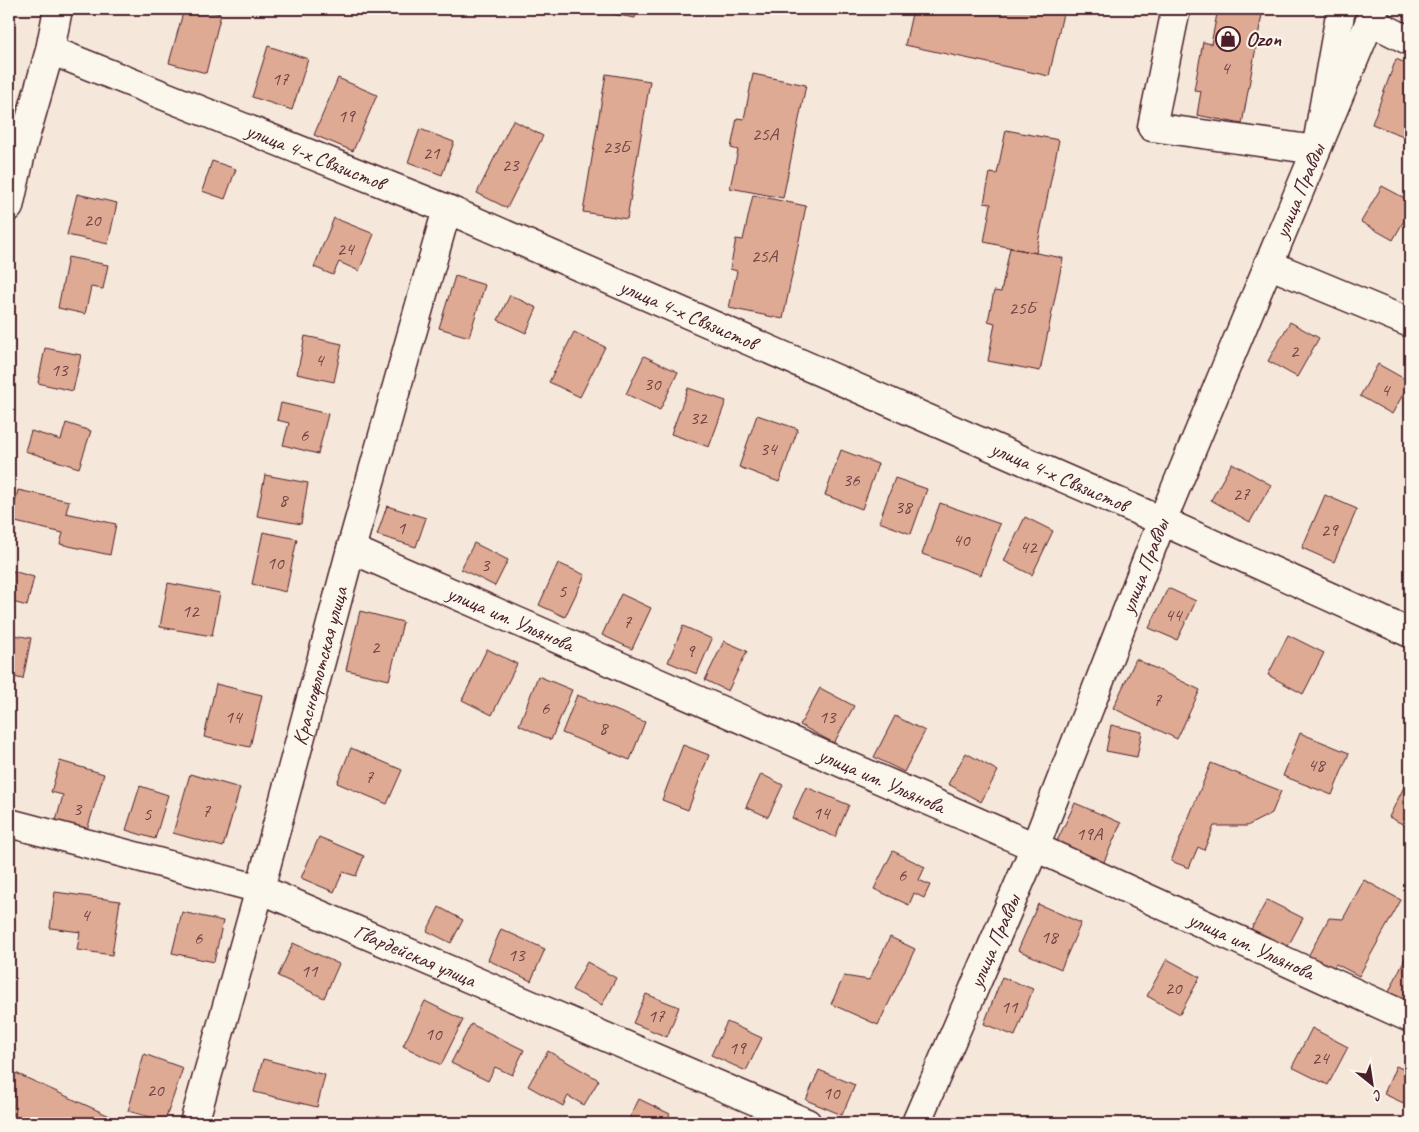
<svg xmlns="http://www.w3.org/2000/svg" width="1419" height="1132" viewBox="0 0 1419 1132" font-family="Caveat,sans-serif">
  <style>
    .building { fill: #dfaa93; stroke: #4a1f2b }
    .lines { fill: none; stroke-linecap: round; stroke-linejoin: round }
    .minor-casing { stroke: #4a1f2b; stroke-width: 31 }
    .minor { stroke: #fbf7ec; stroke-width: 28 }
    .labels { text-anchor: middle; stroke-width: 4; stroke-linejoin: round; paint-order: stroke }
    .number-label { font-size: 19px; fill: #6f4245 }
    .poi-label { font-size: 21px; font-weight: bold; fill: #4a1f2b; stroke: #fbf7ec; text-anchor: start }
    .street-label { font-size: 21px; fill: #4a1f2b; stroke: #fbf7ec }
  </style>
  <rect width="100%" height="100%" fill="#f5e8da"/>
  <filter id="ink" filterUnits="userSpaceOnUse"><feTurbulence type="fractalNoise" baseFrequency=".02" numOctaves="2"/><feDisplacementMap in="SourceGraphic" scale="10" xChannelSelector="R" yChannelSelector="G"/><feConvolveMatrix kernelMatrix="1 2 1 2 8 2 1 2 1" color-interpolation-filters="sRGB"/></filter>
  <g filter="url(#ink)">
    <!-- building -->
    <path class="building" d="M184,9H201L221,14L206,73L169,63Z
      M584,9H637L635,18Z
      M913,9H1064L1049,76L905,45Z
      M1218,9H1263L1242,124L1197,115L1201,91L1194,90L1203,42L1211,44Z
      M268,46L308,59L292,110L252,97Z
      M1396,59L1410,65V117L1403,136L1372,124Z
      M606,74L650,81L627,219L583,212Z
      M753,74L806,85L783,198L730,188L738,150L731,148L737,118L744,119Z
      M338,78L377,95L353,151L314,135Z
      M513,120L543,136L507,208L477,193Z
      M420,129L454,142L442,175L408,162Z
      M1006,130L1059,140L1036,253L984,242L991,204L984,203L990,173L997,174Z
      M212,161L236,169L225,199L202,191Z
      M1382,186L1410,201V210L1393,240L1361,222Z
      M77,194L117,203L108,244L67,235Z
      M753,195L806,206L783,319L729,308L737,271L730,269L736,239L743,240Z
      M334,218L374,234L359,271L339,262L333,275L314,267Z
      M1010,248L1063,258L1040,371L988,361L995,323L988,321L994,291L1001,292Z
      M68,257L108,265L103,289L91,287L85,314L58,308Z
      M455,276L485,285L469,337L439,328Z
      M510,295L537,308L526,333L498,320Z
      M1290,322L1319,338L1297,377L1268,361Z
      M574,332L605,347L580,397L549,382Z
      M305,336L342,344L334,382L297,374Z
      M45,348L81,355L73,391L38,383Z
      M644,356L678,372L660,410L626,394Z
      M1378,364L1410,382L1392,414L1360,396Z
      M688,388L726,401L709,447L671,434Z
      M281,403L328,414L318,454L283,445L289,423L277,420Z
      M757,415L798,429L779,482L739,467Z
      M66,423L91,431L79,468L25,451L31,431L61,440Z
      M841,450L878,464L862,509L825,495Z
      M1232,463L1271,485L1250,522L1211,500Z
      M265,475L308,483L301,524L257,516Z
      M895,478L927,489L911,534L879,522Z
      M18,490L69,501L66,513L116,524L110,555L60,544L63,533L11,521Z
      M1325,495L1357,509L1334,562L1302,548Z
      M940,503L1000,524L981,575L922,554Z
      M387,506L426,518L416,547L377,535Z
      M1025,517L1053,531L1032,575L1004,561Z
      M263,532L297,539L286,592L252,584Z
      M474,543L508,560L495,586L461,569Z
      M558,563L585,575L565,617L539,605Z
      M9,570L34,577L27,606L9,601Z
      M168,583L220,593L212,636L160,627Z
      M1168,588L1196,601L1177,640L1149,628Z
      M621,594L651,608L632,649L602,635Z
      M360,611L403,622L389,680L346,670Z
      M683,626L712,639L697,674L668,662Z
      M9,634L31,638L23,679L9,676Z
      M1288,635L1324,653L1303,694L1268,675Z
      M724,641L747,651L728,691L705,680Z
      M487,649L517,664L492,715L462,700Z
      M1136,659L1200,690L1177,739L1113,708Z
      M538,676L572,690L551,740L519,725Z
      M216,684L262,695L250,747L204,737Z
      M820,688L854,706L834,743L800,725Z
      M577,695L645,722L630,760L562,733Z
      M895,716L925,731L904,772L874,757Z
      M1111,725L1142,732L1137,757L1106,751Z
      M1300,733L1349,753L1332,795L1283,776Z
      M683,745L709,755L688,810L662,800Z
      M351,748L402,770L387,804L337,783Z
      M966,753L998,771L981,802L948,784Z
      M60,761L104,774L87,830L56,821L63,795L51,792Z
      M1211,763L1281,791L1272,813L1247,826H1214L1204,850L1198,847L1189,868L1171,861Z
      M190,774L240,788L223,847L173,833Z
      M761,774L783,785L768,817L746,807Z
      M1406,783L1410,786V828L1389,817Z
      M140,786L168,795L155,839L126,830Z
      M806,787L849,805L835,837L792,818Z
      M1075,803L1121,823L1103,864L1056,843Z
      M319,837L364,856L356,876L343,872L334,892L301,878Z
      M893,851L925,867L919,880L930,885L924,898L914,893L909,905L874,889Z
      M1364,880L1401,900L1359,976L1336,964L1329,973L1306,960L1329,918L1343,919Z
      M55,892L120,901L112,955L77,950L80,932L50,928Z
      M1267,900L1303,918L1285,952L1249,933Z
      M1038,904L1081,923L1061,969L1018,950Z
      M439,907L463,920L451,943L427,931Z
      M182,912L223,921L214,962L172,953Z
      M501,929L545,949L531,981L488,960Z
      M890,937L915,949L878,1025L831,1004L844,976L869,980Z
      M293,943L339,964L324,998L278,976Z
      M1406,956L1410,958V1005L1388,994Z
      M1167,959L1200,977L1180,1014L1147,996Z
      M587,962L616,978L602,1005L572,990Z
      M1002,977L1033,989L1015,1036L984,1024Z
      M646,994L679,1007L667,1037L633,1023Z
      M425,1001L463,1020L441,1065L403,1046Z
      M727,1022L762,1038L746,1071L711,1055Z
      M471,1024L524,1050L512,1075L495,1067L488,1081L451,1063Z
      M1312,1028L1348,1047L1328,1085L1292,1067Z
      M548,1051L599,1080L584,1105L568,1096L563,1106L528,1086Z
      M144,1054L183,1068L165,1121L128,1111Z
      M263,1059L325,1075L317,1107L254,1092Z
      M1396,1066L1410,1072V1106L1384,1094Z
      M9,1070L125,1123H9Z
      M819,1070L855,1085L842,1115L806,1100Z
      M639,1099L670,1114L665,1123H627Z
      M947,1117L965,1123H945Z"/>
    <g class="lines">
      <defs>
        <g id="minor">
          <path d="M1176,9L1152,127L1316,150L1341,9"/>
          <path d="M1370,21L1410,41"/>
          <path id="s1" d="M50,50L447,209L1162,521L1410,633"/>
          <path d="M9,207L23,144L50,50L58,9"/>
          <path d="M1268,264L1410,323"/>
          <path id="s2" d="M351,549L1035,847L1410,1018"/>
          <path id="s3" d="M9,823L260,889L807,1123"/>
          <path id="s4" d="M194,1123L260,889L351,549L447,209"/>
          <path id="s5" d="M916,1123L1035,847L1162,521L1375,9"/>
        </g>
      </defs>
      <!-- minor casing -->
      <use href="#minor" class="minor-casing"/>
      <!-- minor -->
      <use href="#minor" class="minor"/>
    </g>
  </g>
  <!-- icons -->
  <defs>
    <symbol id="shop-ring" viewBox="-11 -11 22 22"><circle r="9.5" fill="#fbf7ec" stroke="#4a1f2b" stroke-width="1.5"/><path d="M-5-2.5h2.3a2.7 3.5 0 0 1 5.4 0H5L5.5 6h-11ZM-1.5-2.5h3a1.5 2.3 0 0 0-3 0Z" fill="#4a1f2b"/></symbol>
  </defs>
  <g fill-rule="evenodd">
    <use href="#shop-ring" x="1214" y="25" width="28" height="28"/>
  </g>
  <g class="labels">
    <!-- number labels -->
    <g class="number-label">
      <text x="1225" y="74">4</text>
      <text x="280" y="85">17</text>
      <text x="346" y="122">19</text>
      <text x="765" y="140">25А</text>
      <text x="616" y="153">23Б</text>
      <text x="431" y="159">21</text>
      <text x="510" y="171">23</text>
      <text x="92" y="226">20</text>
      <text x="345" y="255">24</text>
      <text x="764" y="262">25А</text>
      <text x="1022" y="314">25Б</text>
      <text x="1294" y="357">2</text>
      <text x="319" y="366">4</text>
      <text x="59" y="376">13</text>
      <text x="652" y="390">30</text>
      <text x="1385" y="396">4</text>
      <text x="698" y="424">32</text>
      <text x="304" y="441">6</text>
      <text x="768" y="455">34</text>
      <text x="851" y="486">36</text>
      <text x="1241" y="500">27</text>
      <text x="283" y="506">8</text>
      <text x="903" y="513">38</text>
      <text x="401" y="534">1</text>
      <text x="1329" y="536">29</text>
      <text x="961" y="546">40</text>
      <text x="1028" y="553">42</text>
      <text x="275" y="569">10</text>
      <text x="485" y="571">3</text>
      <text x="562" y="597">5</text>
      <text x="190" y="617">12</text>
      <text x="1173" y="621">44</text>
      <text x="627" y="628">7</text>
      <text x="375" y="653">2</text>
      <text x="690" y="657">9</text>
      <text x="1157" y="706">7</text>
      <text x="545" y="714">6</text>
      <text x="233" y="723">14</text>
      <text x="827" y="723">13</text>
      <text x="603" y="734">8</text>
      <text x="1316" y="771">48</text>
      <text x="369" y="783">7</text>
      <text x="77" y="815">3</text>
      <text x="206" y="817">7</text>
      <text x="821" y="819">14</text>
      <text x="147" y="820">5</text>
      <text x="1089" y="840">19А</text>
      <text x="902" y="881">6</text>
      <text x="85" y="921">4</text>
      <text x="1049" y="943">18</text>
      <text x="198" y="944">6</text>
      <text x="516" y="961">13</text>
      <text x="309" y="977">11</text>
      <text x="1173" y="994">20</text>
      <text x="1009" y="1013">11</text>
      <text x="656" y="1022">17</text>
      <text x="433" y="1040">10</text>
      <text x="737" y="1054">19</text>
      <text x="1320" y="1064">24</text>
      <text x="155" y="1096">20</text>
      <text x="831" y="1099">10</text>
    </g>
    <!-- poi labels -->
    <g class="poi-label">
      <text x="1246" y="46">Ozon</text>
    </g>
    <!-- street labels -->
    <g class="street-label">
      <text dy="7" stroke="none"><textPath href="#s1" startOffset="286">улица 4-х Связистов</textPath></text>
      <text dy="7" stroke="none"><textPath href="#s5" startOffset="1008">улица Правды</textPath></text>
      <text dy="7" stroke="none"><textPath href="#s1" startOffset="691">улица 4-х Связистов</textPath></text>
      <text dy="7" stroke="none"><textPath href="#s1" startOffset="1096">улица 4-х Связистов</textPath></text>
      <text dy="7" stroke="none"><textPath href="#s5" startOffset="602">улица Правды</textPath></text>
      <text dy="7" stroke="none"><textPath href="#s2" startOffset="174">улица им. Ульянова</textPath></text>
      <text dy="7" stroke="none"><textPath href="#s4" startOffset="474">Краснофлотская улица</textPath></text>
      <text dy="7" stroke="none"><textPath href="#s2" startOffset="579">улица им. Ульянова</textPath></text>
      <text dy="7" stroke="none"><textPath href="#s5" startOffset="198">улица Правды</textPath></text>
      <text dy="7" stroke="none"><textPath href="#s2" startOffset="984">улица им. Ульянова</textPath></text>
      <text dy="7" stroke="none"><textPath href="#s3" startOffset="428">Гвардейская улица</textPath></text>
    </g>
  </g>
  <!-- margin -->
  <rect width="1419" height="1132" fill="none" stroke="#fbf7ec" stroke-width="30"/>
  <rect x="15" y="15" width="1389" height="1102" fill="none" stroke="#4a1f2b" stroke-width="2" filter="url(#ink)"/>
  <!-- north arrow -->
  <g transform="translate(1372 1084) rotate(150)" stroke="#fbf7ec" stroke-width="4" paint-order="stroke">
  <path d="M0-4L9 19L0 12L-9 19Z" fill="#4a1f2b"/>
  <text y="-8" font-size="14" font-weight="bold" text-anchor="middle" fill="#4a1f2b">С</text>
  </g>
</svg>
